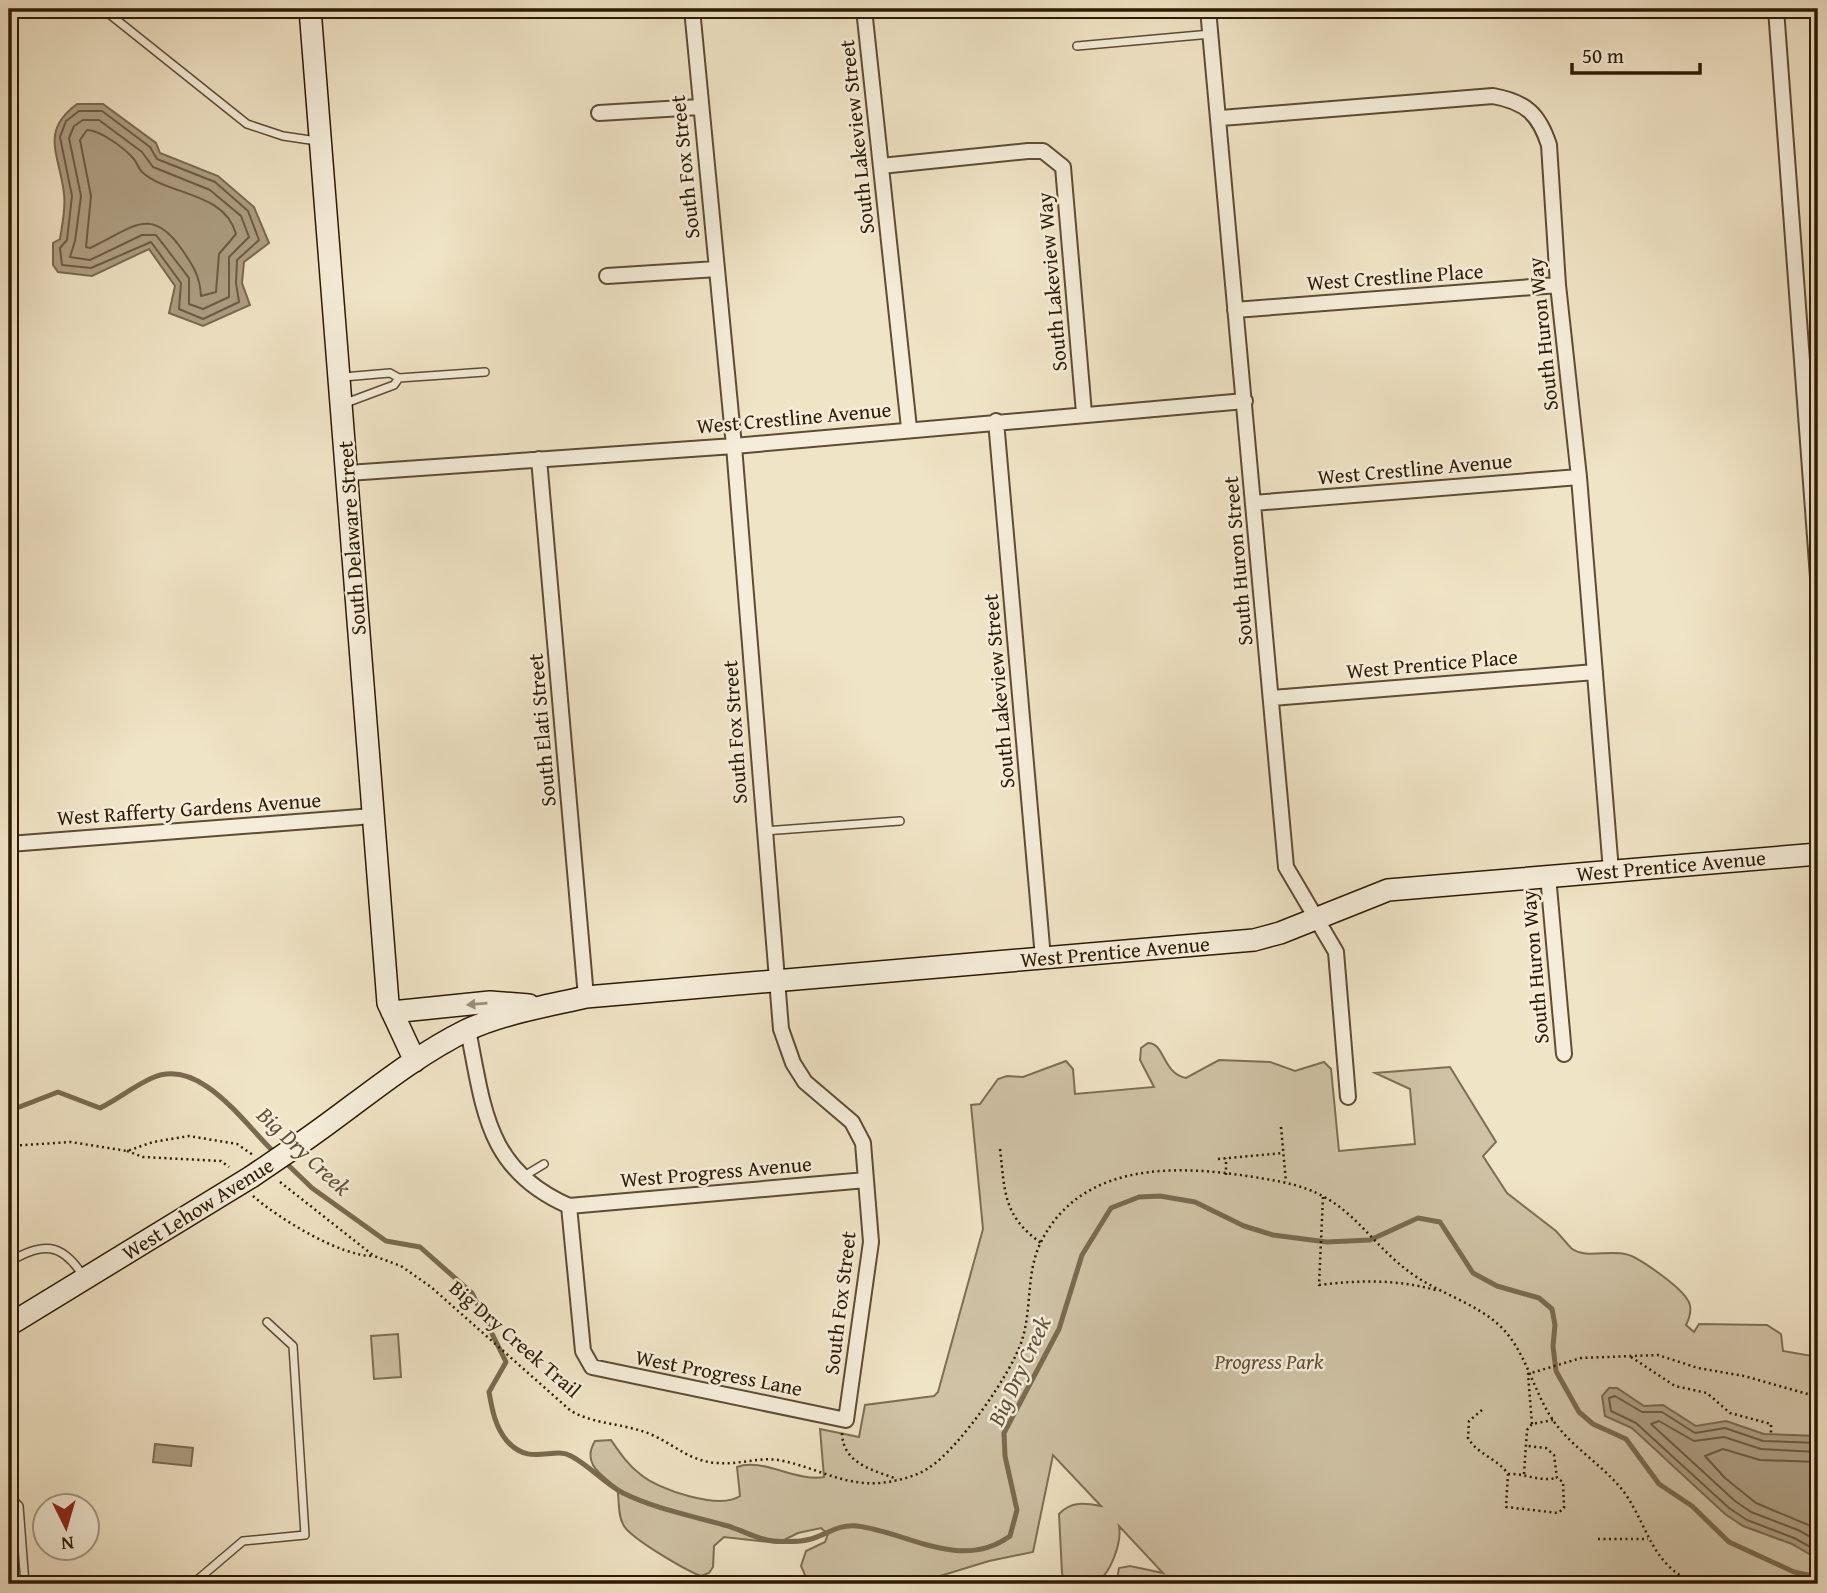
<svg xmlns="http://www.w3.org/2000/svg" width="1827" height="1593" viewBox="0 0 1827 1593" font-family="'Gentium Book Plus',serif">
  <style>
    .green { fill: #cfc2a5; stroke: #7e6e54; stroke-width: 2 }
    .water { fill: #ae9f84; stroke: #7a6a50; stroke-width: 2 }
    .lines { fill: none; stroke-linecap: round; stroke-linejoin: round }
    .shore { stroke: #6e5c44; stroke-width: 2 }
    .stream { stroke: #7a6a50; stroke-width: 5 }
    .lane-casing { stroke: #5e4c34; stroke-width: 10 }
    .street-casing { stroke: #5e4c34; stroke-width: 18 }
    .secondary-casing { stroke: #2d1a03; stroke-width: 24 }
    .path { stroke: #2d1a03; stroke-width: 2.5; stroke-dasharray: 2 3.5; stroke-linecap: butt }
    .lane { stroke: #f5edda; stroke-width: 7 }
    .street { stroke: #f5edda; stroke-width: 14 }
    .secondary { stroke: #f5edda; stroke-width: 21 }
    .secondary-bridge-casing { stroke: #2d1a03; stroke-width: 24; stroke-linecap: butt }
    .secondary-bridge { stroke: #f5edda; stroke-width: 21 }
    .oneway { fill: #9b8e79 }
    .labels { text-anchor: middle; stroke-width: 5; stroke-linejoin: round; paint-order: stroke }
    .street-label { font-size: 21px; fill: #2d1a03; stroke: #f5edda }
    .park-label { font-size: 21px; font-style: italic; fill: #5e4c34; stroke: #f5edda }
    .water-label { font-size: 23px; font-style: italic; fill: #614f37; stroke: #f5edda }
  </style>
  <rect width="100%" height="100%" fill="#f0e4c6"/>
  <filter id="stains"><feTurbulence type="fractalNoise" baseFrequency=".00286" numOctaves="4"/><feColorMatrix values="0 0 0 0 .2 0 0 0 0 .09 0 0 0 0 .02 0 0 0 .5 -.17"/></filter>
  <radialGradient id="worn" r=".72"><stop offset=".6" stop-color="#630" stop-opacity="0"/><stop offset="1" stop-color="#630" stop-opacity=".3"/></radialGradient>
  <!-- green -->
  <path class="green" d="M1148,1043C1165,1043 1162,1073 1186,1078L1219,1060L1270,1062L1295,1071L1324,1062L1331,1069L1339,1151L1415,1144L1410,1089L1375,1073L1450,1067L1496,1142L1483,1156L1507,1193L1556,1231L1571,1248C1585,1259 1607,1250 1625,1254C1638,1256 1680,1287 1687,1299C1693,1307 1690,1317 1686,1325L1694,1332L1699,1324L1767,1325L1781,1334L1783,1351L1818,1357V1584H1116L1119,1568L1130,1566L1163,1573L1119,1526C1122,1541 1111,1575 1095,1583C1087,1587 1074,1584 1066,1584L1062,1573L1059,1514C1071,1501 1085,1503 1101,1506L1053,1455L1033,1552L989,1561L914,1584L815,1582L805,1575L801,1566L806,1551L825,1542L828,1534L821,1528L798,1533L778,1543L724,1537L714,1546L713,1567L709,1573L701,1576C685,1570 632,1539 624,1526C617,1515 620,1501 617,1488C602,1475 581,1464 595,1441L611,1440C620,1453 628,1465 640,1474C658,1490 720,1510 740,1496L737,1467C761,1457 796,1482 824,1477L820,1429L859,1437L865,1405L934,1396L938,1392L983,1229L971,1105L980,1104L998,1079L1007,1076L1023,1077L1066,1061L1073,1069L1075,1094L1154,1087L1140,1060L1141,1048Z
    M398,1334L401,1377L374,1379L371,1336Z"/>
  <!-- water -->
  <path class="water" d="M77,104H103L156,143L160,153L218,176L254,207L269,243L244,262L242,283L250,305L203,326L169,313L175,286L149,249L92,276L58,272L53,265V243L60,239C62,225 66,208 64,194C60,155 39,132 77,104Z
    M1609,1388H1617L1644,1406L1663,1405L1696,1426L1726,1421L1764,1434L1818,1436V1559L1792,1544L1743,1526L1725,1514L1632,1428L1605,1416L1602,1396Z
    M155,1444L193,1448L191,1466L153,1462Z"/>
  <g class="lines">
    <!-- shore -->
    <path class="shore" d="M79,111H102L150,147L157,159L215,182L248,211L259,240L237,260L236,283L239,302L203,319L179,309L181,283L151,242L91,268L62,265L60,248L67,240L72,196L60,137L66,121Z
      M83,120H99L142,152L153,167L210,190L241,216L249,237L229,257V297L203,309L189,304V278L156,235H142L90,260L70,257L75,241L81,196L69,138L74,126Z
      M87,130C100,130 124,148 133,158C137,162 138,168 142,172C168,196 224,191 236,234L219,254L216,292L201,296C200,277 194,267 183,251C151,204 133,228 90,248L86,247L91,196L80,140Z
      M1818,1443L1763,1441L1725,1428L1695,1433L1662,1412H1642L1615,1396L1609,1398L1611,1411L1636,1423L1729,1508L1747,1520L1794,1538L1818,1551
      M1818,1452L1761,1449L1724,1437L1694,1441L1659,1421L1651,1424L1735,1501L1751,1512L1798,1530L1818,1541
      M1818,1462L1760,1460L1723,1449L1705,1456L1725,1478L1756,1503L1818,1529"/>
    <!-- stream -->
    <path class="stream" d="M9,1111L58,1092L100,1108C118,1099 134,1086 152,1078C200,1056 245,1125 275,1153
      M285,1162L312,1188L386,1241L420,1247L472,1293L506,1362L489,1392C492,1409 495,1427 507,1441C530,1467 553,1446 571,1456C590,1466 604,1483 623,1493C656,1509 689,1515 724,1525C742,1529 756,1540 774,1541C786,1542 800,1542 811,1539C828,1534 838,1524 857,1526C908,1532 961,1572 1010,1536L1017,1510L1005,1456L1004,1433L1059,1329L1082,1255L1111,1208L1139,1197L1160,1196L1195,1202L1244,1226L1273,1235L1327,1242L1370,1240L1418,1218L1440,1222L1473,1273L1497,1286L1539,1298L1552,1309L1555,1325L1553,1346L1556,1371L1579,1412L1593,1424L1626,1439L1659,1484L1692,1506L1729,1542L1794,1572L1818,1577"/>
    <defs>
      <path id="lane" d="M103,9L247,124L283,136L317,141
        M1077,46L1211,34
        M399,378L485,372
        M343,404L394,385L399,378L390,373L343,377
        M764,831L900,821
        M524,1176L544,1164
        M9,1262C42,1242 62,1242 83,1276
        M9,1496L19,1506L25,1584
        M196,1581L243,1541L305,1535L293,1346L267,1322"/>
      <path id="street" d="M864,9L909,428
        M1208,9L1286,867L1336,952L1348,1097
        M1776,9L1818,577
        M599,113L700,107
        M1221,118L1493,96C1526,102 1539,114 1549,145L1558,285L1579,477L1611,871
        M881,166L1028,151H1043L1063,167L1084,413
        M607,276L717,269
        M1235,310L1558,285
        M996,421L1043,958
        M539,459L586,997
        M348,473L734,446L1245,401
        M1253,503L1579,477
        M1272,698L1595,672
        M9,844L373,816
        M1548,876L1564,1054
        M468,1030C484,1109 486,1170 569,1206L866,1180
        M569,1206L583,1351L592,1367L846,1420L871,1242L863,1143L852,1122L805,1082L793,1063L781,1029L734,446L692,9"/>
      <path id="secondary" d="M310,9L388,1003L415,1061
        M392,1012L490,1002L529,1005
        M298,1145C354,1107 406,1060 467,1030C504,1013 547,1006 586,997L1254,940L1280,933L1388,890L1818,854
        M9,1325L251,1177"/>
    </defs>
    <!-- lane casing -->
    <use href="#lane" class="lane-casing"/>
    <!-- street casing -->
    <use href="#street" class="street-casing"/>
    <!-- secondary casing -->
    <use href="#secondary" class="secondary-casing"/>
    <!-- path -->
    <path class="path" d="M1281,1127L1286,1182
      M9,1146L71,1142L127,1151L153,1142L189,1136L237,1144L253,1155
      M1000,1149C1005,1192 1003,1216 1041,1243
      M127,1151L143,1157L221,1161L229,1167
      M1218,1159L1283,1153
      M1226,1175V1158
      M280,1182L374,1256L401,1266L431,1287L571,1411C596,1425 623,1423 650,1434C674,1444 690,1462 718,1463C738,1465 758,1457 778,1460C814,1466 842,1486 880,1483C897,1481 916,1477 930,1467C959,1448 1012,1373 1022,1340C1032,1309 1026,1274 1040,1244C1084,1152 1199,1166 1282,1182C1353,1196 1364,1241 1415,1276C1442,1294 1476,1304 1499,1325C1527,1351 1533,1393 1555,1423C1574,1449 1604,1466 1624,1492C1650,1529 1650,1564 1696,1584
      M253,1196C278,1218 341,1257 374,1256
      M1323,1197L1319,1285C1360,1280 1398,1279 1439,1291
      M1631,1357L1675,1386L1707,1393L1730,1413L1771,1424V1436
      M1482,1410L1469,1421L1468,1438C1478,1455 1497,1458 1508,1474L1506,1507L1558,1513L1564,1508L1563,1482L1557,1478L1554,1455L1546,1448L1528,1446
      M1532,1424L1528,1374L1581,1358L1658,1355L1698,1368L1744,1376L1818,1397
      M842,1433C843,1464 873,1470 897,1479
      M1508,1474C1525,1473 1538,1482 1556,1478
      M1524,1474L1527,1430L1532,1424L1553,1420
      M1598,1539H1648"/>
    <!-- lane -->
    <use href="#lane" class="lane"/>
    <!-- street -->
    <use href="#street" class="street"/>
    <!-- secondary -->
    <use href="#secondary" class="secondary"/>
    <defs>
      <path id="secondary-bridge" d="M251,1177L298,1145"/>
    </defs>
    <!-- secondary-bridge casing -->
    <use href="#secondary-bridge" class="secondary-bridge-casing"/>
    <!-- secondary-bridge -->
    <use href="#secondary-bridge" class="secondary-bridge"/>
  </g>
  <!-- one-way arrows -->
  <defs><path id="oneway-solid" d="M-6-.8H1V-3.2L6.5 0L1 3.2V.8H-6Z" transform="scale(1.75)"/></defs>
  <use class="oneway" href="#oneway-solid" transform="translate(477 1004) rotate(175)"/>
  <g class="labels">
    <!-- street labels -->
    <g class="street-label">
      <text transform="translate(857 137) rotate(-96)" y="7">South Lakeview Street</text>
      <text transform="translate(685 167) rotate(-96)" y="7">South Fox Street</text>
      <text transform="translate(1395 277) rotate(-4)" y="7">West Crestline Place</text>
      <text transform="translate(1052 282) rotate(-95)" y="7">South Lakeview Way</text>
      <text transform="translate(1543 334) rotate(-96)" y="7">South Huron Way</text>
      <text transform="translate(794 418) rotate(-5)" y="7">West Crestline Avenue</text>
      <text transform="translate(1415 469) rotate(-5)" y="7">West Crestline Avenue</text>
      <text transform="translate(352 538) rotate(-94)" y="7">South Delaware Street</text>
      <text transform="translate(1238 561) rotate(-95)" y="7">South Huron Street</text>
      <text transform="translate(1432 664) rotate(-5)" y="7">West Prentice Place</text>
      <text transform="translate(999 691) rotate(-95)" y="7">South Lakeview Street</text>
      <text transform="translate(542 730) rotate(-95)" y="7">South Elati Street</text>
      <text transform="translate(735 732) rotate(-94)" y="7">South Fox Street</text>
      <text transform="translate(189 809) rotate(-4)" y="7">West Rafferty Gardens Avenue</text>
      <text transform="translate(1671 866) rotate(-5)" y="7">West Prentice Avenue</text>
      <text transform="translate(1115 952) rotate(-5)" y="7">West Prentice Avenue</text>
      <text transform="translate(1535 967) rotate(-95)" y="7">South Huron Way</text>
      <text transform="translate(716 1172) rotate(-5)" y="7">West Progress Avenue</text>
      <text transform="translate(198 1209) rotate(-32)" y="7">West Lehow Avenue</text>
      <text transform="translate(840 1303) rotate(-83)" y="7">South Fox Street</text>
      <text transform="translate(515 1339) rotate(41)" y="7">Big Dry Creek Trail</text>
      <text transform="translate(719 1373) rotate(11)" y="7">West Progress Lane</text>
    </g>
    <!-- park labels -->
    <g class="park-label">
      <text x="1269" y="1369">Progress Park</text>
    </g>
    <!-- water labels -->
    <g class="water-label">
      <text transform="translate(304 1151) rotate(43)" y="8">Big Dry Creek</text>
      <text transform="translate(1019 1371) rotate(-65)" y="8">Big Dry Creek</text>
    </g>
  </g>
  <!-- margin -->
  <rect width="1827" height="1593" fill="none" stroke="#f0e4c6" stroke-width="35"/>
  <rect x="10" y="10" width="1806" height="1572" fill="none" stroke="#2d1a03" stroke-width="3.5"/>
  <rect x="18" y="18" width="1792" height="1558" fill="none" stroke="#2d1a03" stroke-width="2"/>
  <!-- north arrow -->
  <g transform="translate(66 1527) rotate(175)"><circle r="33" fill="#f5edda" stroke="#a59984" stroke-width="2"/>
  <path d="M0-5L12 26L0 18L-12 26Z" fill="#8f2418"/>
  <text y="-10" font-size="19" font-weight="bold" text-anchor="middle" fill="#2d1a03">N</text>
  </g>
  <!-- scale -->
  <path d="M1572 63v10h128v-10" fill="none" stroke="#2d1a03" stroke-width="3.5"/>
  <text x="1582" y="63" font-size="21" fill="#2d1a03" stroke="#f5edda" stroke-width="5" paint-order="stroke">50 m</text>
  <rect width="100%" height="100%" filter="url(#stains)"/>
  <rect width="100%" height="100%" fill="url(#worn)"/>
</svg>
